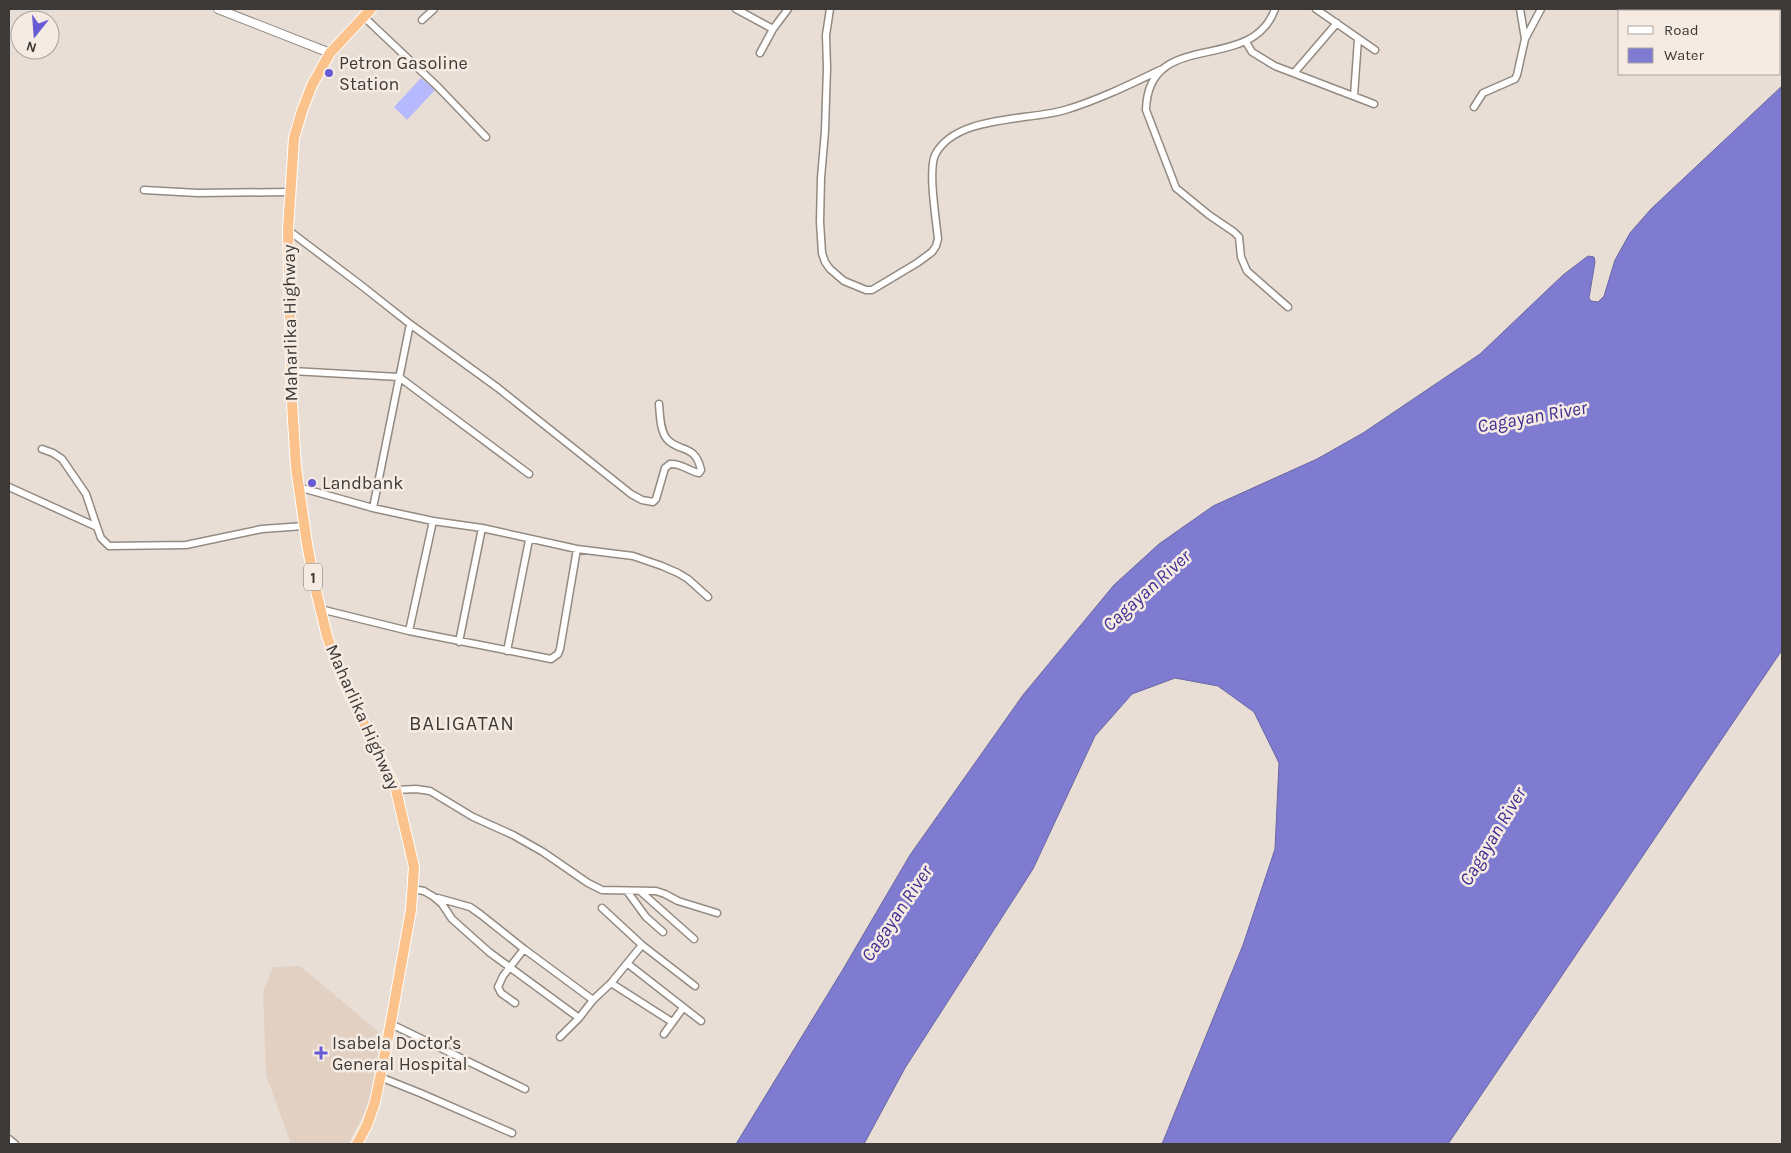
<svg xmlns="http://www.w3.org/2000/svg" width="1791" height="1153" viewBox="0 0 1791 1153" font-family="Karla,sans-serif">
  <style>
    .built { fill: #e2d1c3 }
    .green { fill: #b7b9ff }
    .water { fill: #7e7bd1; stroke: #6a67a2 }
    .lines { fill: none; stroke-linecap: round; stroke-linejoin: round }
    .minor-casing { stroke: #938a81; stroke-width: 9 }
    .tertiary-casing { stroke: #938a81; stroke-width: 10 }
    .trunk-casing { stroke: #fff; stroke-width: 12 }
    .minor { stroke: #fff; stroke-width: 6 }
    .tertiary { stroke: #fff; stroke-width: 8 }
    .trunk { stroke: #fbc28b; stroke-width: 10 }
    .poi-dot { fill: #675bd5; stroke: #f6ebe3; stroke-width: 2 }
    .labels { text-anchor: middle; stroke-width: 5; stroke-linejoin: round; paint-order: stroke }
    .shield { fill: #f6ebe3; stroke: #746e6a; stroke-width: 1 }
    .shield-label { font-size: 16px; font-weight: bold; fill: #3d3936 }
    .poi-label { font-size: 18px; fill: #3d3936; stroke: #f6ebe3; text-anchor: start }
    .street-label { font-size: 18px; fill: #3d3936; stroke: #f6ebe3 }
    .water-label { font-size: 19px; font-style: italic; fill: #3e2f93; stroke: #f6ebe3 }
    .quarter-label { font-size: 20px; letter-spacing: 1px; fill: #3d3936; stroke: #f6ebe3 }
  </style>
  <rect width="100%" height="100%" fill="#e9ded5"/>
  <!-- built -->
  <path class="built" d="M300,966L379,1032L376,1073L367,1108L348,1144H291L266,1075L263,992L273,967Z"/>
  <!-- green -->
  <path class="green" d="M421,78L435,90L407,120L394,107Z"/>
  <!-- water -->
  <path class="water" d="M1782,86V650L1448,1144H1162L1243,945L1275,849L1279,763L1254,712L1218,686L1175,678L1132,694L1095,736L1033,869L905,1068L864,1144H736L842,971L910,855L1023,695L1114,585L1159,544L1213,506L1317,459L1363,433L1480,354L1563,275L1588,256L1594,257L1595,262L1589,298L1591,301L1598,302L1604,296L1615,260L1630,233L1651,209Z"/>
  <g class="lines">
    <defs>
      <path id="minor" d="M736,9L773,29
        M830,9L826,35L827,68L825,131L821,178L820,222L822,253L825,262L830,269L844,281L866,290H872L917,263L932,252L936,246L938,239C936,219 928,171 935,155C955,115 1028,121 1065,110C1098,100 1129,85 1160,70
        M1275,9C1251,76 1148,26 1146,110L1176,188L1209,215L1234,232L1239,237L1241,257L1247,271L1288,307
        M1316,9L1375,50
        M1520,9L1525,39
        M363,16L438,87L486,137
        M422,20L434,9
        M1246,42L1252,52L1275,66L1374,104
        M760,53L773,29L788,9
        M1294,73L1337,23
        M1354,96L1358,39
        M1474,107L1483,93L1515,79L1517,75L1525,39L1541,9
        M144,190L198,193L289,192
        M288,230L362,286L410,324L498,388L631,494L642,500L653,502L656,499L665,468L670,464C682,463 688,471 699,473L701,470C695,443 679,453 667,439C660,431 660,415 659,404
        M292,371L399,377L529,474
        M42,449L53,453L62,459L86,494L97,527
        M9,487L97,527L101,538L109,546L186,545L262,529L304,526
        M298,487L373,508L433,521L482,528L577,549L633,556L662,566L678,573L688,579L708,597
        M373,508L410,324
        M320,609L409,631L551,659L558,654L560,649L577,549
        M409,631L433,521
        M459,642L482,528
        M507,651L529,540
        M396,790L416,789L430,791L473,817L513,835L543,852L588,883L602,890L656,891L665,894L678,901L717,913
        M413,889L424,891L434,897L442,904L452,919L489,952L579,1018
        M627,891L646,917L663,932
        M640,891L694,939
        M438,898L470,907L480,914L524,949L593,1000
        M602,908L642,945L695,986
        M628,964L701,1021
        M611,983L672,1022
        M515,1003L501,993L498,987L503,976L524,949
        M391,1024L525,1089
        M664,1034L683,1008
        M560,1037L579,1018L593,1000L611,983L642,945
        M380,1077L420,1093L512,1133
        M9,1139L15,1144"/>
      <path id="tertiary" d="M218,9L330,53"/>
      <path id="trunk" d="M357,1144L367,1125L375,1102L386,1049L411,910L414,867L396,790L343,680L327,636L316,591L307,544L296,467L292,404L288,230L294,138L302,111L312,85L330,53L371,9"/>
    </defs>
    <!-- minor casing -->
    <use href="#minor" class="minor-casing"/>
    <!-- tertiary casing -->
    <use href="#tertiary" class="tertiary-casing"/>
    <!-- trunk casing -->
    <use href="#trunk" class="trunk-casing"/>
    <!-- minor -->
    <use href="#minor" class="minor"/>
    <!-- tertiary -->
    <use href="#tertiary" class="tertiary"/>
    <!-- trunk -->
    <use href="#trunk" class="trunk"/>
  </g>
  <!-- markers -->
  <g class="poi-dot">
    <circle cx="329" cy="73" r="5"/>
    <circle cx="312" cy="483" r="5"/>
    <path d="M318.5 1045.5h5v5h5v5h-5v5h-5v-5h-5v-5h5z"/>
  </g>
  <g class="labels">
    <!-- shield labels -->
    <rect class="shield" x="304" y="563.5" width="18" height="27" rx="4"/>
    <g class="shield-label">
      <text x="313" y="583">1</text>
    </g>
    <!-- poi labels -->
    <g class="poi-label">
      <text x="339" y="69">Petron Gasoline<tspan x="339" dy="21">Station</tspan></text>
      <text x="322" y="489">Landbank</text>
      <text x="332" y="1049">Isabela Doctor's<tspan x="332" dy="21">General Hospital</tspan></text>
    </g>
    <!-- street labels -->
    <g class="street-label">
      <text transform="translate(290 323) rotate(-91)" y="6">Maharlika Highway</text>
      <text transform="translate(363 717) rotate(66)" y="6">Maharlika Highway</text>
    </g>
    <!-- water labels -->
    <g class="water-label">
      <text transform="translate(1532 416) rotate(-10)" y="7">Cagayan River</text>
      <text transform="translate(1146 590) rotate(-42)" y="7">Cagayan River</text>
      <text transform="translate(1492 836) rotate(-59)" y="7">Cagayan River</text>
      <text transform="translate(896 913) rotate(-56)" y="7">Cagayan River</text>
    </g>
    <!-- quarter labels -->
    <g class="quarter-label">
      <text x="462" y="730">BALIGATAN</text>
    </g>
  </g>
  <!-- border -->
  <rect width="1791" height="1153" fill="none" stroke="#3d3936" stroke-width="20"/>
  <!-- legend -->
  <rect x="1618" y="10" width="162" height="65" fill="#f6ebe3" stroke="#aca49e"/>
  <rect x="1628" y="26" width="25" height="8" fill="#ffffff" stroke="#aca49e"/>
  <text x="1664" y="35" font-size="15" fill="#3d3936">Road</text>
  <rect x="1628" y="48" width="25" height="15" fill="#7e7bd1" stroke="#aca49e"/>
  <text x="1664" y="60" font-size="15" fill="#3d3936">Water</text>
  <!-- north arrow -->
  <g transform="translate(35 35) rotate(197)"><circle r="24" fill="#f6ebe3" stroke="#aca49e"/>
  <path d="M0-4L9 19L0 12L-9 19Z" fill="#675bd5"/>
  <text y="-8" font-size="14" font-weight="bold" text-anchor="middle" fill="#3d3936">N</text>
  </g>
</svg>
